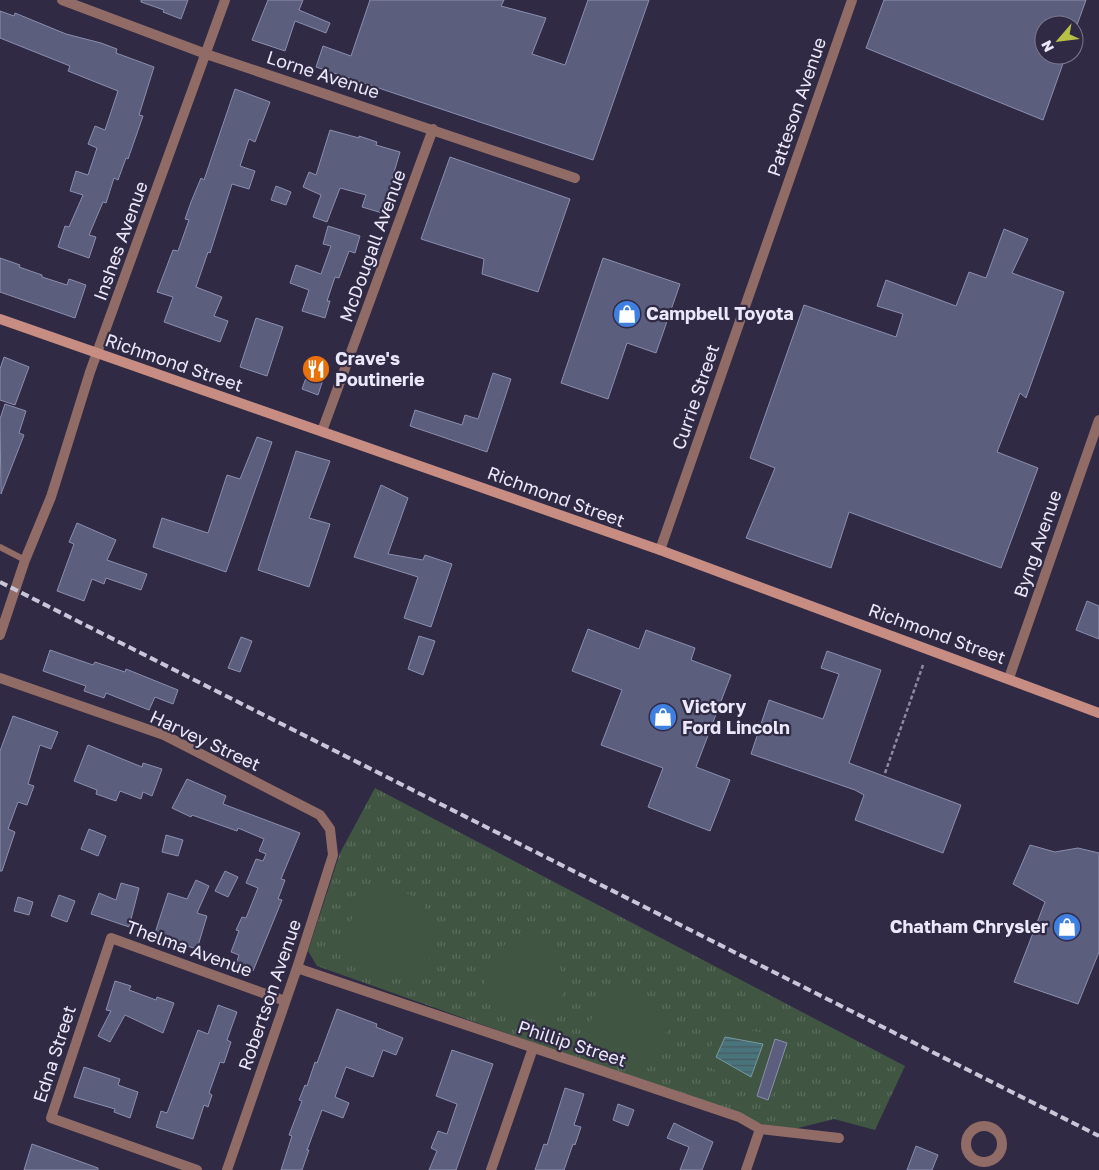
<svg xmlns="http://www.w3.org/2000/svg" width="1099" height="1170" viewBox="0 0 1099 1170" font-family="'Golos Text',sans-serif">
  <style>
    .grass { fill: url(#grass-tufts) }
    .garden { fill: #405642 }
    .water { fill: url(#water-rules); stroke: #7997a1 }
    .building { fill: #5c5e7d; stroke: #8b8eaf }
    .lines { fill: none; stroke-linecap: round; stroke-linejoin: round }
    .path { stroke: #8d899f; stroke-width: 2.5; stroke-dasharray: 4 2.5; stroke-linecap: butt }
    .lane { stroke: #916b65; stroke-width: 6 }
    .street { stroke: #916b65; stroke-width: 10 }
    .secondary { stroke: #c78d82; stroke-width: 10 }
    .rail { stroke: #c8c6d8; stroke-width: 4; stroke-dasharray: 8 4; stroke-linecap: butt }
    .labels { text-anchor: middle; stroke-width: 4.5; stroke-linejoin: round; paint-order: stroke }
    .street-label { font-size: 18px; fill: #eae8f9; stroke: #302a45 }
    .poi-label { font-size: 18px; font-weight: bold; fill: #eae8f9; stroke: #302a45; text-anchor: start }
  </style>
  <defs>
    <pattern id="grass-tufts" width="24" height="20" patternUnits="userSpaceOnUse" patternTransform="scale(1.25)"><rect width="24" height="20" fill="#405642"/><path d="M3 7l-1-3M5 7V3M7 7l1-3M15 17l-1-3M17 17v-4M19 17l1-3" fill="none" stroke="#5c6e5e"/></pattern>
    <pattern id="water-rules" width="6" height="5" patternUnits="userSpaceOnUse" patternTransform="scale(1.25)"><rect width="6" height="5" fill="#49747b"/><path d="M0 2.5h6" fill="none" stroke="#475b61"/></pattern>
  </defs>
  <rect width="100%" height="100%" fill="#302a45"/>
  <!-- grass -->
  <path class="grass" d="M375,788L905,1066L875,1130L834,1119L794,1129L770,1127L317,966L308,951L340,853Z"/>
  <!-- garden -->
  <path class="garden" d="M395,888L421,900L436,930L433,954L416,972L393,979L356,967L344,942L358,901L373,893Z
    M533,941L557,958L566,987L554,1010L536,1020L519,1016L489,1003L482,991L493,951L505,945Z
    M618,990L639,991L660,1003L668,1030L653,1055L630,1062L589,1047L587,1030L600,998Z
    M718,1026L775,1034L790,1041L769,1102L757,1099L755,1094L705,1064Z"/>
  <!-- water -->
  <path class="water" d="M725,1037L763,1044L751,1077L716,1057Z"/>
  <!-- building -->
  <path class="building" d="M141,0H188L181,19L163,12L164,10L141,2Z
    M268,0H303L299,10L330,23L326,33L295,21L285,51L252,40Z
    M370,0H504L501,6L546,18L532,54L565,65L588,0H649L593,160L316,67L323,46L351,56Z
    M884,0H1086L1077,25H1044V55H1066L1043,120L866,48Z
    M0,11L14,16L15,13L66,34L101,43L117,49L116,53L154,67L139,115L143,116L128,159L126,158L118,180L114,178L106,203L103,202L89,235L96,237L89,258L58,247L65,226L69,227L83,195L70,191L76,171L88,175L97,148L88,144L95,126L105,130L118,91L68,71L70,66L0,38Z
    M235,89L270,102L255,142L249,139L240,166L255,171L249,189L232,184L210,253L208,252L196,287L222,297L214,316L228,321L220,342L164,322L173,297L157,292L173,250L178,251L189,220L185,219L191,202L201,178L204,180Z
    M330,130L359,138V136L377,142L376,145L400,152L382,213L362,207L366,195L340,188L327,222L313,217L321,195L303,187L309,172L316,175Z
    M450,157L570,199L538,292L482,274L484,259L421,239Z
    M276,186L291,192L286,205L271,200Z
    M328,226L360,236L355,253L349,251L339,278L335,277L327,301H330L325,318L302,311L309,290L290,283L296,265L321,274L331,246L323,244Z
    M1004,229L1028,239L1012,273L1064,292L1026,398L1020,393L997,452L1038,468L1001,568L849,512L831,568L746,538L775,468L750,458L804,305L896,337L903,314L877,306L886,280L956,306L969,272L986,278Z
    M0,258L20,265L19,267L42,275V277L67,285L69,279L86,285L75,318L0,292Z
    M603,258L680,284L656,353L627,343L608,399L561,383Z
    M256,318L283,327L267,376L240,367Z
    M4,357L29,367L15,405L0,400V369Z
    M312,361L327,367L318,395L302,389Z
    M493,373L511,379L487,452L410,426L415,410L462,425L465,415L478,419Z
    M5,404L26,411L19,433L24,435L1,494L0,419Z
    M257,437L272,442L226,572L153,547L162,518L208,533L227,475L240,479Z
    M296,451L330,461L309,518L330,524L309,587L258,570Z
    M381,485L408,498L388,554L423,560L425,555L452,564L431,627L404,618L418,577L354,557Z
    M77,523L116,540L107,560L147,574L141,590L106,578L104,584L92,579L84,601L57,591L74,544L69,542Z
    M1087,601L1099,606V639L1076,630Z
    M588,629L639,649L646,630L695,648L691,660L731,675L696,767L730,780L710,831L648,807L663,768L601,745L622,690L572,671Z
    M419,636L435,641L423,675L408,669Z
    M241,637L252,641L240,672L228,668Z
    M50,650L93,665L95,662L125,672L126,669L178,690L173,704L155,697L149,710L106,693L104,698L84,691L86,686L43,671Z
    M827,651L881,670L849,763L961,805L943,853L855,820L864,795L855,790L751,754L769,700L823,719L839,674L821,668Z
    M13,716L58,732L51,749L40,745L28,784L34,786L27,805L18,802L8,829L15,832L2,871H0V751Z
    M88,745L142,767L143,763L162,769L152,796L143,792L141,799L120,791L116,801L96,794L97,790L74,781Z
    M187,779L226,796L223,804L300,833L281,879L285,880L278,899L282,900L253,971L236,964L239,955L231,952L239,931L236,930L242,917L246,918L258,888L246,883L256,859L263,861L266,854L259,851L264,839L238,828L237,831L192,815L191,817L172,808Z
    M89,829L106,836L98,856L81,849Z
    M166,835L183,840L178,856L162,852Z
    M1030,845L1055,852L1078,848L1099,853V952L1078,1004L1014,982L1045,902L1013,884Z
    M225,871L238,877L228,897L215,891Z
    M196,880L209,886L197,913L207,916L197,949L154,936L168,893L187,899Z
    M121,883L139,888L129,927L91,914L99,893L116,900Z
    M59,895L75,901L67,922L51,916Z
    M18,897L33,902L29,915L14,911Z
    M115,981L131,986L129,990L156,1000L157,997L174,1003L163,1033L125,1015L110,1042L98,1036L111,1011L106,1010Z
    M218,1005L237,1012L227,1040L231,1042L224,1063L220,1062L209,1093L212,1095L208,1107L204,1105L193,1139L156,1127L161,1111L167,1113L198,1030L208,1034Z
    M337,1009L377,1024L376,1027L403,1038L396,1055L383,1050L373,1077L346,1067L335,1097L349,1103L343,1118L322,1110L307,1150H309L302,1170H281L292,1136L289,1135L302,1101L299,1100L305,1085L307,1086L315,1062L317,1063Z
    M775,1039L787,1043L768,1100L757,1096Z
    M452,1050L493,1064L456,1170H429L437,1151L431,1148L438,1131L447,1134L457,1104L436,1096Z
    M84,1067L120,1079L118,1085L138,1092L130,1118L114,1112L115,1109L74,1097Z
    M565,1088L584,1094L574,1125L581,1127L575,1145L573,1144L564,1170H535L544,1144L547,1145Z
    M618,1104L634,1110L628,1126L613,1120Z
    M674,1123L713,1142L702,1170H680L689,1147L667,1138Z
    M32,1144L98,1168V1170H24Z
    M916,1146L938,1155L932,1170H907Z"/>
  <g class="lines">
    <!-- path -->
    <path class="path" d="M885,773L923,665"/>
    <!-- lane -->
    <path class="lane" d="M0,547L25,560"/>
    <!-- street -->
    <path class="street" d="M62,0L206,54L575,178
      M322,431L433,129
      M660,550L852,0
      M0,635L25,560L51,497L90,372L225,0
      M0,678L164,735L320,815L330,829L333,855L297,968L227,1170
      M1009,678L1099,420
      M297,968L739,1117L760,1129L839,1138
      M966 1144a18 18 0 1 1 36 0a18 18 0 1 1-36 0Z
      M197,1170L51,1118L111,938L285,1001
      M491,1170L533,1048
      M746,1170L760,1129"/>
    <!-- secondary -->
    <path class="secondary" d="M0,319L660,550L1099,713"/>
    <!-- rail -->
    <path class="rail" d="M0,582L1099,1136"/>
  </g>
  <!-- icons -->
  <defs>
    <symbol id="shop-disc" viewBox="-11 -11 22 22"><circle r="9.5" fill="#3f7fe0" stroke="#302a45"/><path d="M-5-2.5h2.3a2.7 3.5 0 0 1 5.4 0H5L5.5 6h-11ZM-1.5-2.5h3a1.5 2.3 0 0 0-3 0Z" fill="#fff"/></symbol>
    <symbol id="restaurant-disc" viewBox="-11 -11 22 22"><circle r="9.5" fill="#e8710a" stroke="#302a45"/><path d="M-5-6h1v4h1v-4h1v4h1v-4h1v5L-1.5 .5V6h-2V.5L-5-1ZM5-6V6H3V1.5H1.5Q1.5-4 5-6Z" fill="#fff"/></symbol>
  </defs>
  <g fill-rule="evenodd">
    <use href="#shop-disc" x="611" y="298" width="32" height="32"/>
    <use href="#restaurant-disc" x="300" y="353" width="32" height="32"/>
    <use href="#shop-disc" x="647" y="701" width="32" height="32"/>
    <use href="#shop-disc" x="1051" y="911" width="32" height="32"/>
  </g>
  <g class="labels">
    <!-- street labels -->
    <g class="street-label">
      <text transform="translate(323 75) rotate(18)" y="6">Lorne Avenue</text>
      <text transform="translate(797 107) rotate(-71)" y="6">Patteson Avenue</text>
      <text transform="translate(121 241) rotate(-70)" y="6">Inshes Avenue</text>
      <text transform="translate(373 246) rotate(-70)" y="6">McDougall Avenue</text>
      <text transform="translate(174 363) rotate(19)" y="6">Richmond Street</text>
      <text transform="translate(696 397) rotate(-71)" y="6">Currie Street</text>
      <text transform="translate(556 497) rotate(20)" y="6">Richmond Street</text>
      <text transform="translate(1038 544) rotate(-71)" y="6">Byng Avenue</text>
      <text transform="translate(937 634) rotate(20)" y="6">Richmond Street</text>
      <text transform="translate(205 741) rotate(25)" y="6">Harvey Street</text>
      <text transform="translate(189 949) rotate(20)" y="6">Thelma Avenue</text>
      <text transform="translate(270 995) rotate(-71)" y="6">Robertson Avenue</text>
      <text transform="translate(572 1044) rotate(18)" y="6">Phillip Street</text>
      <text transform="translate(55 1054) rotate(-72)" y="6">Edna Street</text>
    </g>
    <!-- poi labels -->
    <g class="poi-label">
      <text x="646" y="320">Campbell Toyota</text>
      <text x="335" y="365">Crave's<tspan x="335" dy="21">Poutinerie</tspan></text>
      <text x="682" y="713">Victory<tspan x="682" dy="21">Ford Lincoln</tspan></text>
      <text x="1048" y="933" text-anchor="end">Chatham Chrysler</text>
    </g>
  </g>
  <!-- north arrow -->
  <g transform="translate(1059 40) rotate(242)"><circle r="24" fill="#302a45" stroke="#7a768d"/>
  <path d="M0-4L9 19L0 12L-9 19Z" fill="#b8c147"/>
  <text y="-8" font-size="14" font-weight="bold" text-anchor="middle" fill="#eae8f9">N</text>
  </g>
</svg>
